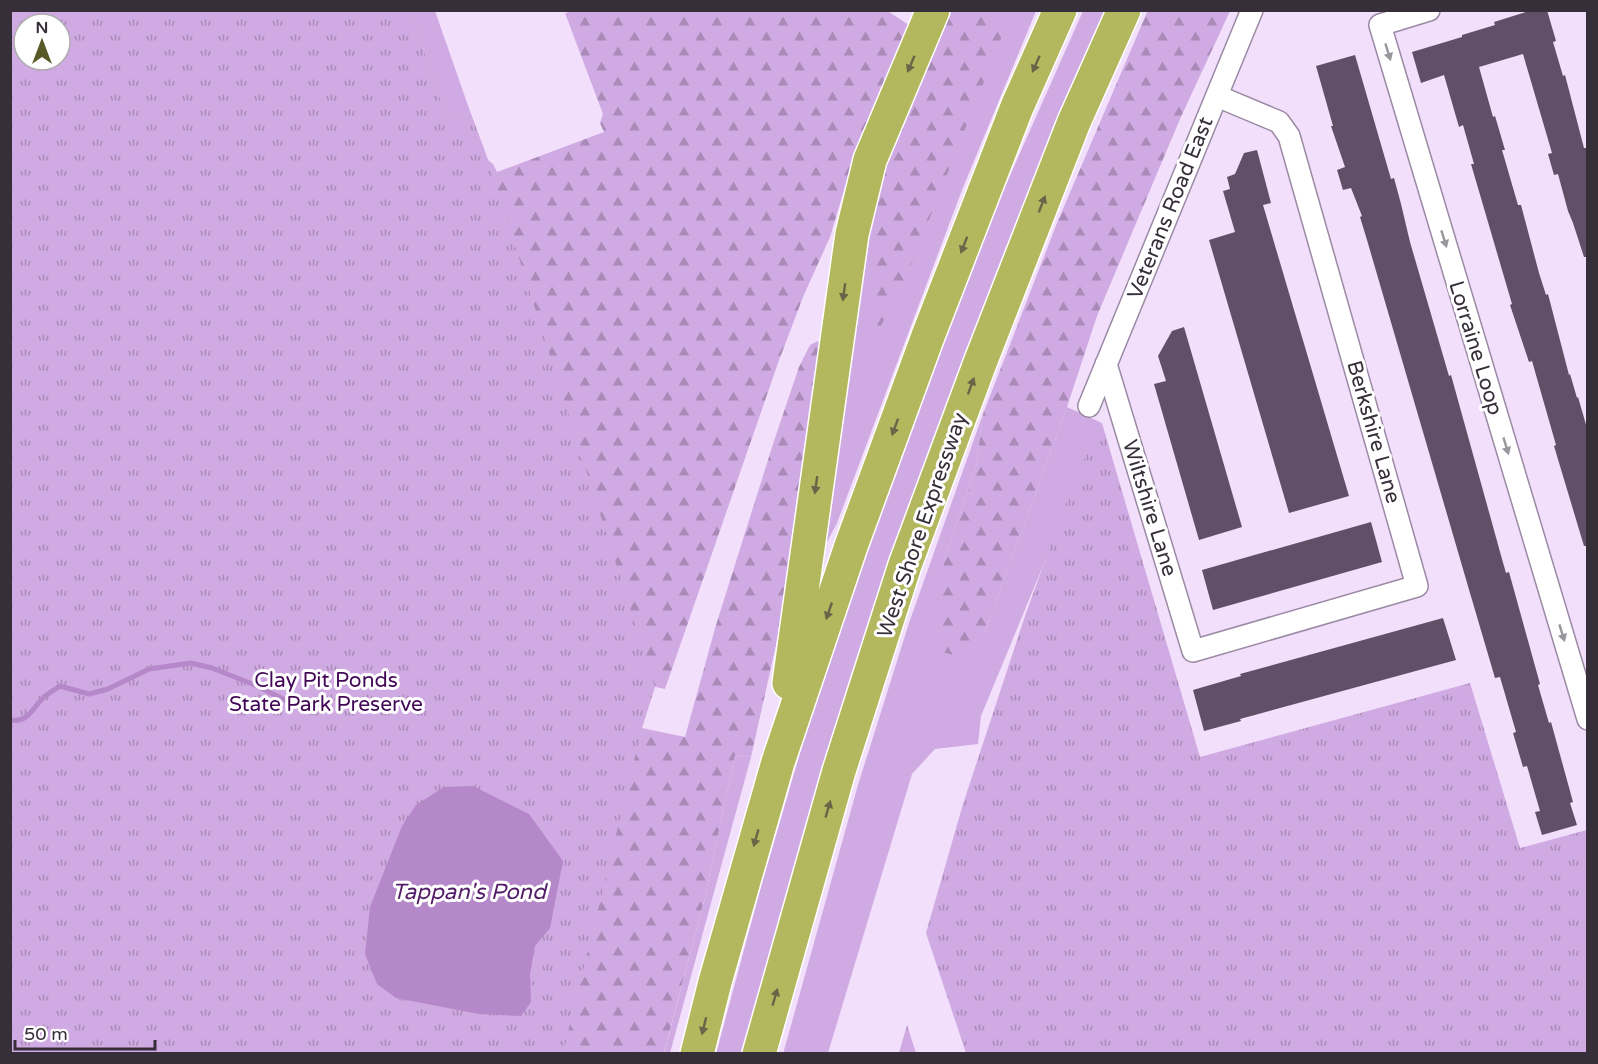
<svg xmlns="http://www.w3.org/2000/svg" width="1598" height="1064" viewBox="0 0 1598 1064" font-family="'Varela Round',sans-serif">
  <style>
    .grass { fill: #d0aae2 }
    .forest { fill: url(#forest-firs) }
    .park { fill: url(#park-tufts); fill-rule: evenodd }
    .water { fill: #b589c9 }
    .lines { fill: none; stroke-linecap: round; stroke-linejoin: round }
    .stream { stroke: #b589c9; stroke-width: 5 }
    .building { fill: #5f4f67 }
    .minor-casing { stroke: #9b8aa4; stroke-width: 24 }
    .motorway-casing { stroke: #fff; stroke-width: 36 }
    .minor { stroke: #fff; stroke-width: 21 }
    .motorway { stroke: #b3b75e; stroke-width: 33 }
    .oneway { fill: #9a979c }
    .oneway2 { fill: #686548 }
    .labels { text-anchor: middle; stroke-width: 6; stroke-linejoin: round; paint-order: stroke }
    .street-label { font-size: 21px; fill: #362f39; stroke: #fff }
    .park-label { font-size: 21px; fill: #420757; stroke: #fff }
    .water-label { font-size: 22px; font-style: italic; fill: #531c68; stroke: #fff }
  </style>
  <defs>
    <pattern id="forest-firs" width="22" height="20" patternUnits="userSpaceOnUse" patternTransform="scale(1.5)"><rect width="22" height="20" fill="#d0aae2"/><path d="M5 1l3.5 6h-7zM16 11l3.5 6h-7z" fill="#aa8bb8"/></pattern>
    <pattern id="park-tufts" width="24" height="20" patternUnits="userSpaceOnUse" patternTransform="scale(1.5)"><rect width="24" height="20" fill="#d0aae2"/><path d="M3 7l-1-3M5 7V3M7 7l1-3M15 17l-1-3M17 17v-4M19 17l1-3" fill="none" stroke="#aa8bb8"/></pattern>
  </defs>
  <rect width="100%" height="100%" fill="#f2dffb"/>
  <!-- grass -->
  <path class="grass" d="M411,11H435L471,114L446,118Z
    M949,11H1036L962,190L837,523L825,546L864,227Z
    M1083,11H1111L745,1053L716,1054L762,883L824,671L901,445L992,216Z
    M1067,407L1102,423L981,716L978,744L935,749L912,774L828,1053L783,1054L858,785L909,623L983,414L976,467L944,561L985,632Z
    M735,755L751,757L670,1053L664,1054L705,897Z"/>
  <!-- forest -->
  <path class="forest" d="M578,10H886L909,25L853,172L845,187L830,237L803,297L778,363L665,689L591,673L642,728L685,737L716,625L774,441L799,367L810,345L818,341L822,348L802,508L780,627L751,757L735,755L705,897L664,1053H11L10,98L411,11L446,118L471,114L488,160L493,164L497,172L604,132L600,123L603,114L565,13Z
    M1148,10L1230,11L1180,119L1097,316L1067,407L985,632L954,655L941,652L936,642L944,561L976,467L983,414L1057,223Z
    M949,11H1012L905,280L876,335L873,293L876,190Z"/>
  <!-- park -->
  <path class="park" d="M10,11H411L446,118L471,114L488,160L655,687L642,728L563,1053H11ZM24,24H60V60H24Z
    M1102,423L1200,757L1470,683L1520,848L1587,830V1053H966L926,933L963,804L1025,616L1076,475Z
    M907,1025L916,1053H899Z"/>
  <!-- water -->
  <path class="water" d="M473,786L529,814L563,861L550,928L535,946L530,974L531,1002L521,1016L479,1014L396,998L377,984L365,954L370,907L402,826L416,805L444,787Z"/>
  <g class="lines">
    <!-- stream -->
    <path class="stream" d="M10,720C29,723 32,708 44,697C48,693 55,690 60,686L89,694L108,689L149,669L191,663L212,668L255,685L303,709"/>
  </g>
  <!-- building -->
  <path class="building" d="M1532,10H1547L1556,41L1553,42L1563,76L1565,75L1584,148H1587V257H1584L1573,223L1568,211L1558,174L1554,175L1548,154L1552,153L1523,54L1479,67L1493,117L1495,116L1505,150H1502L1518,205H1521L1539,273L1546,295L1548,294L1569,375L1570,374L1577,398L1578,397L1587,428V546H1584L1554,446L1556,445L1532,361L1529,362L1510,305L1512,304L1471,164H1474L1463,125L1459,127L1444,75L1421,83L1412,52L1462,37V35L1495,25L1494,22Z
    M1355,55L1391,179L1394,178L1401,204L1410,242L1449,376L1451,375L1502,559L1506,573L1509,572L1540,684L1538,685L1542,699L1549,723L1551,722L1573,802L1570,803L1577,825L1542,835L1535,812L1540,811L1527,766L1523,767L1513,733L1516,732L1500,677L1495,678L1470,593L1367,240L1360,217L1362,216L1351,188L1343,190L1337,170L1345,167L1331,126H1333L1316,66Z
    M1257,150L1271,203L1263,205L1349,496L1289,513L1209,240L1235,232L1223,191L1230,189L1227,177L1235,174L1244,153Z
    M1184,327L1242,527L1199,540L1154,384L1166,381L1158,356L1172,331Z
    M1371,522L1382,562L1213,610L1202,570Z
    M1443,618L1456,660L1240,719L1241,721L1204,731L1193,690L1241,676L1240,674Z"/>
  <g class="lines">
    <defs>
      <path id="minor" d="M1429,10L1380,25L1588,719
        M1106,364L1193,651L1417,586L1289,136L1279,122L1217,96
        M1089,406L1252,10"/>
      <path id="motorway" d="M789,683L852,234L870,160L933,10
        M697,1054L715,982L778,762L851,546L928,336L1017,107L1060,10
        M759,1054L839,771L905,565L980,363L1074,122L1124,10"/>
    </defs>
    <!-- minor casing -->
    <use href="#minor" class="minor-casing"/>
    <!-- motorway casing -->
    <use href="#motorway" class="motorway-casing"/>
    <!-- minor -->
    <use href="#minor" class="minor"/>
    <!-- motorway -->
    <use href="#motorway" class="motorway"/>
  </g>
  <!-- one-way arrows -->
  <defs><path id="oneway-solid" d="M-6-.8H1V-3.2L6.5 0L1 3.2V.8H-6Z" transform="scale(1.5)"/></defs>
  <g class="oneway">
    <use href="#oneway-solid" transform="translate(1388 52) rotate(73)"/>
    <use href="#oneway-solid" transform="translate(1444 239) rotate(73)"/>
    <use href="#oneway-solid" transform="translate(1506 446) rotate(73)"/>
    <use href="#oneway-solid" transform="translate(1562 633) rotate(73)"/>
  </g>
  <g class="oneway2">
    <use href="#oneway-solid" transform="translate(911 64) rotate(113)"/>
    <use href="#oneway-solid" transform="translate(1036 64) rotate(114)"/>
    <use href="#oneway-solid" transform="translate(1042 204) rotate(-69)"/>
    <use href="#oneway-solid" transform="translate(964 245) rotate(111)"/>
    <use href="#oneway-solid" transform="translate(844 292) rotate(98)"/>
    <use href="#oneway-solid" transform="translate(971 386) rotate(-70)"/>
    <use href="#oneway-solid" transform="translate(895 427) rotate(110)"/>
    <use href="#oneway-solid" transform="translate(816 485) rotate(98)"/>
    <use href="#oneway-solid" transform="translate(829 611) rotate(109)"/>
    <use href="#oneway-solid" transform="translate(828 809) rotate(-74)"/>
    <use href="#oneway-solid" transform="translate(756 838) rotate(106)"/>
    <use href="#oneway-solid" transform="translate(775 997) rotate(-74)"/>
    <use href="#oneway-solid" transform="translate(704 1026) rotate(104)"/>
  </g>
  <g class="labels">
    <!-- street labels -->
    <g class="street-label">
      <text transform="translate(1170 208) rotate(-68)" y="7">Veterans Road East</text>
      <text transform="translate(1476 348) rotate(73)" y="7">Lorraine Loop</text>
      <text transform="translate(1374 432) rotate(74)" y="7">Berkshire Lane</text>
      <text transform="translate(1150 508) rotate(73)" y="7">Wiltshire Lane</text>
      <text transform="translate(922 525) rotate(-71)" y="7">West Shore Expressway</text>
    </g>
    <!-- park labels -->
    <g class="park-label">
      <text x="326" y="687">Clay Pit Ponds<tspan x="326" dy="24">State Park Preserve</tspan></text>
    </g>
    <!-- water labels -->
    <g class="water-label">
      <text x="469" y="899">Tappan's Pond</text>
    </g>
  </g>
  <!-- border -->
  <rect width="1598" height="1064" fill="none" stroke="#362f39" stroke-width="24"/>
  <!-- north arrow -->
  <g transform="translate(42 42)"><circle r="28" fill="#ffffff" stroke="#afacb0" stroke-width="1.5"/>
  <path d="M0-4.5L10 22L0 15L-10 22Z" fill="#585a27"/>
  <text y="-9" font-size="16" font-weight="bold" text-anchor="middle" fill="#362f39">N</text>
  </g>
  <!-- scale -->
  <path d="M15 1040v9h140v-9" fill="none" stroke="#362f39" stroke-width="3"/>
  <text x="24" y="1040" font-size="18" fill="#362f39" stroke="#ffffff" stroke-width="4.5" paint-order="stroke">50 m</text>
</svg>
